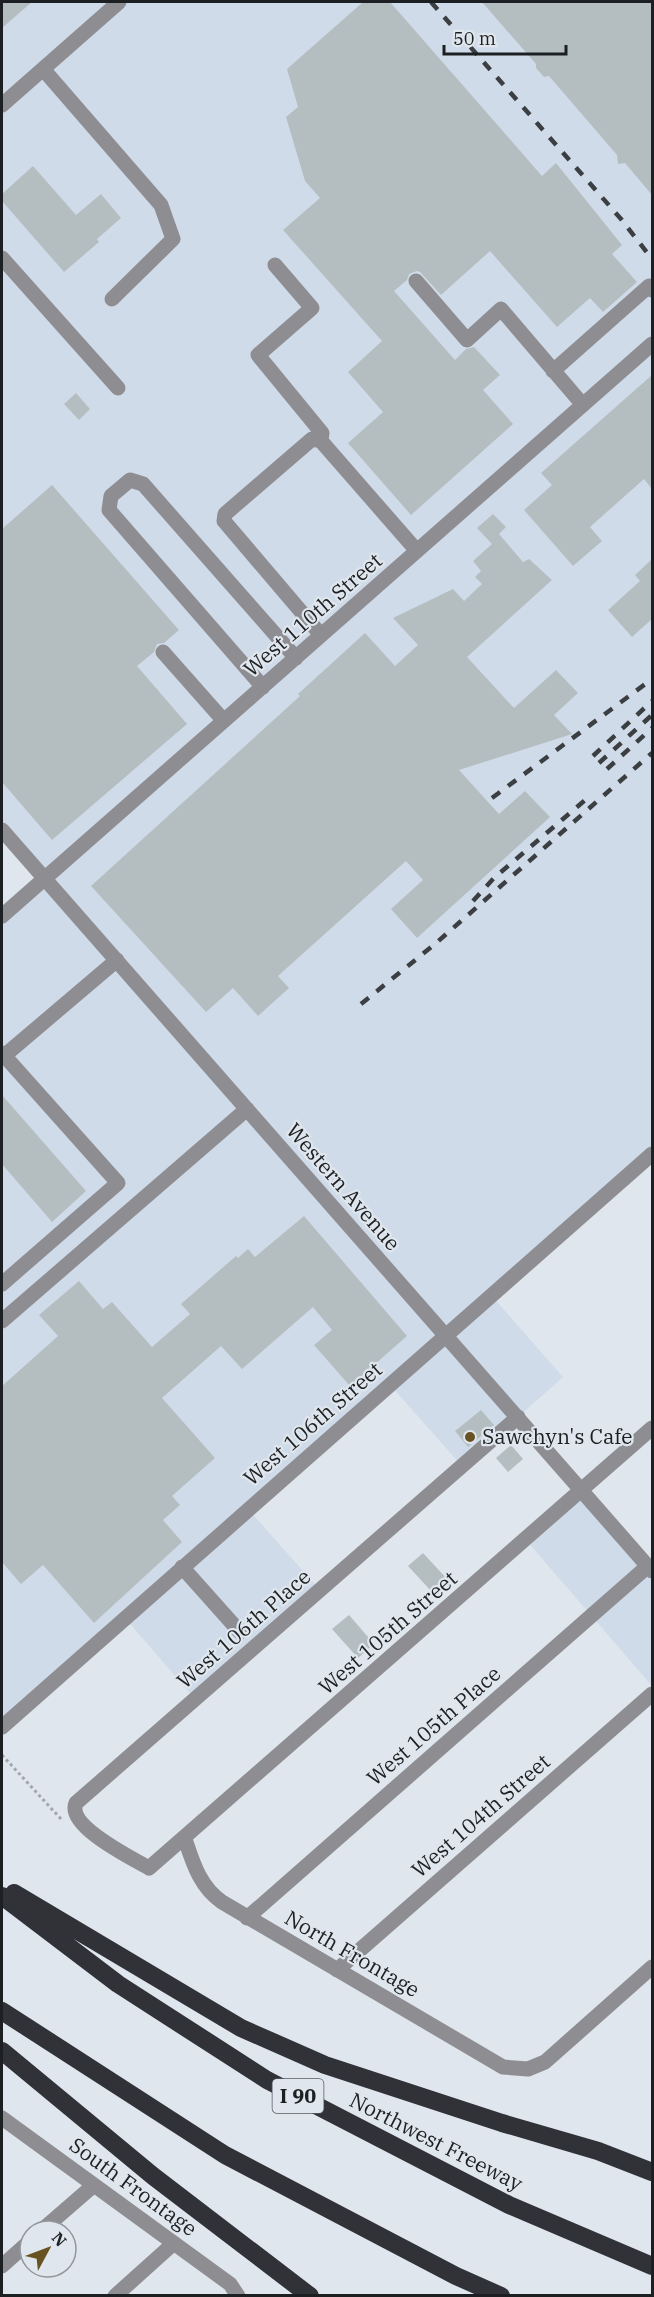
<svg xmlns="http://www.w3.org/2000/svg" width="654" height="2297" viewBox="0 0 654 2297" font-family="'IBM Plex Serif',serif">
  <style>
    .built { fill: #d0dbe9 }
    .building { fill: #b4bec1 }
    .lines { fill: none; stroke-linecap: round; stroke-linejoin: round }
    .path { stroke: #a2a7ad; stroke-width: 3; stroke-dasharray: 3 3; stroke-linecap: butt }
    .minor { stroke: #8e8e92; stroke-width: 15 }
    .highway { stroke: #313138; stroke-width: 18 }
    .rail { stroke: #3b3f42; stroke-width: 4.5; stroke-dasharray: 10 10; stroke-linecap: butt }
    .poi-dot { fill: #695222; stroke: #dfe6ed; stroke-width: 2 }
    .labels { text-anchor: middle; stroke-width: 4.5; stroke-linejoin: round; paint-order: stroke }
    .shield { fill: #dfe6ed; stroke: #575b5f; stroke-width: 1.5 }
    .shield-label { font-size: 20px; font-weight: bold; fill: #1d2022 }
    .street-label { font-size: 21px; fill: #1d2022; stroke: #dfe6ed }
    .poi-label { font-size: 21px; fill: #1d2022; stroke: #dfe6ed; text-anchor: start }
  </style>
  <rect width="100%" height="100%" fill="#dfe6ed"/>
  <!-- built -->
  <path class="built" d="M2,2H652V1154L492,1296L563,1377L518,1417L462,1466L391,1386L248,1509L320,1590L195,1699L125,1618L2,1727V916L45,878L2,830Z
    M583,1490L652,1571V1686L526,1540Z"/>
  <!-- building -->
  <path class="building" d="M2,2H32L2,28Z
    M363,2H390L542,176L556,163L622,245L612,254L637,282L603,312L590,298L557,327L490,251L441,295L420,272L417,271L409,274L407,280L394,291L455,360L466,349L474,347L500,375L483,390L513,424L411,515L348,443L383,412L348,372L382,341L283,230L320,198L305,181L286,117L298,107L287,69Z
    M482,2H652V195L625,163L618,164L617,155L549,76L544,77L536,68V64Z
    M33,166L76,215L101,194L121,218L97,239L99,242L64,272L2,201V194Z
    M652,375V489L644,479L590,527L602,541L573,566L524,510L552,485L541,473Z
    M76,393L90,409L79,420L64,404Z
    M52,485L179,630L164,643L157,644L154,652L137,666L187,724L52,840L2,782V529Z
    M493,514L506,527L499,534L523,562L529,559L552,580L467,657L514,708L556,670L578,693L554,715L572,734L459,770L499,814L525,791L550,817L417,938L391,909L423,880L406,861L278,976L289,988L258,1016L233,988L206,1012L91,886L300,696L298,694L365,633L395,666L418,645L393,618L453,589L464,601L482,584L475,577L481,571L473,561L492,544L477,528Z
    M652,559V619L632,637L608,610L640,581L635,575Z
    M2,1095L86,1191L52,1222L2,1164Z
    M304,1216L407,1336L350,1386L314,1345L332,1330L313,1307L242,1369L221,1346L162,1398L215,1458L172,1496L180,1505L163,1520L182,1542L94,1623L43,1565L21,1584L2,1562V1386L58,1336L39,1315L79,1281L103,1309L112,1302L152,1347L190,1314L181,1304L236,1256L238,1258L248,1249L255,1257Z
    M481,1410L494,1425L468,1447L455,1431Z
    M511,1445L523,1459L508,1472L496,1458Z
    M423,1553L448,1580L433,1593L408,1566Z
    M349,1615L374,1644L358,1658L332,1629Z"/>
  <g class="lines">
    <!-- path -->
    <path class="path" d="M2,1755L61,1819"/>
    <!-- minor -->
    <path class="minor" d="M43,69L161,205L173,239L112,299
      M2,105L119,2
      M2,258L118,388
      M275,265L312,308L258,355L322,433L321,441
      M416,281L467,340L501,309L583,405
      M553,371L649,286L652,290
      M321,635L224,521L225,514L312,439L321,441L417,551
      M163,652L224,721
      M263,687L109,510L111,496L130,480L143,484L296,658
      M2,830L652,1571
      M2,916L652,344
      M2,1053L118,1183L2,1284
      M4,1056L117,960
      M2,1321L247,1109
      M518,1417L76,1803C66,1826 132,1858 149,1868L652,1428
      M182,1567L240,1632
      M2,1727L652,1154
      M185,1839C193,1863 200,1887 222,1902L503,2067L528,2069L545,2062L652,1967
      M247,1918L648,1566
      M337,1970L652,1694
      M2,2118L230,2284L238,2296
      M41,2231L94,2185
      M2,2266L30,2241
      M115,2296L174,2243"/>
    <!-- highway -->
    <path class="highway" d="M14,1893L241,2028L325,2065L502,2123L598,2151L652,2172
      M2,1896L118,1984L267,2080L509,2205L652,2266
      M2,2011L225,2155L456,2276L501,2296
      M2,2051L153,2176L310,2296"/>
    <!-- rail -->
    <path class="rail" d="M431,2L621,219L652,259
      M593,756L652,701
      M599,763L652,715
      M607,769L652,728
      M492,798L652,679
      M473,901L494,878L591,795
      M361,1004L435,944L652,753"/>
  </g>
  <!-- markers -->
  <circle class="poi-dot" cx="470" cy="1437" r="6"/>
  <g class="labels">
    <!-- shield labels -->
    <rect class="shield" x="272.5" y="2079" width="51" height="34" rx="4.5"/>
    <g class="shield-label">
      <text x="298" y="2103">I 90</text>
    </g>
    <!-- street labels -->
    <g class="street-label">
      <text transform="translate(313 615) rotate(-41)" y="7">West 110th Street</text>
      <text transform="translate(343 1187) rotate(49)" y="7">Western Avenue</text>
      <text transform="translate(313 1424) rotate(-41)" y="7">West 106th Street</text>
      <text transform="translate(244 1629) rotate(-41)" y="7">West 106th Place</text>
      <text transform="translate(388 1633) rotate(-41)" y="7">West 105th Street</text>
      <text transform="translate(434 1726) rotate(-41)" y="7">West 105th Place</text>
      <text transform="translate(481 1816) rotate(-41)" y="7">West 104th Street</text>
      <text transform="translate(352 1954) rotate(30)" y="7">North Frontage</text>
      <text transform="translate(436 2142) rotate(27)" y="7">Northwest Freeway</text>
      <text transform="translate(133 2187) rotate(36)" y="7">South Frontage</text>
    </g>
    <!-- poi labels -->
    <g class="poi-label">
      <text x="482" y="1444">Sawchyn's Cafe</text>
    </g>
  </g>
  <!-- border -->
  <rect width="654" height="2297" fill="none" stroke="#1d2022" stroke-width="6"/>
  <!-- north arrow -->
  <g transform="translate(48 2249) rotate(49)"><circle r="28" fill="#dfe6ed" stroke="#91979c" stroke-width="1.5"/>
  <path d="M0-4.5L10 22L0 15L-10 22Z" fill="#695222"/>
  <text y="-9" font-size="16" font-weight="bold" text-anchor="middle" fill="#1d2022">N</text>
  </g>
  <!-- scale -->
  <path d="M444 45v9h122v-9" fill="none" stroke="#1d2022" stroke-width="3"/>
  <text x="453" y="45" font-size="18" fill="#1d2022" stroke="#dfe6ed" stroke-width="4.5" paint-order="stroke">50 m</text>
</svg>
